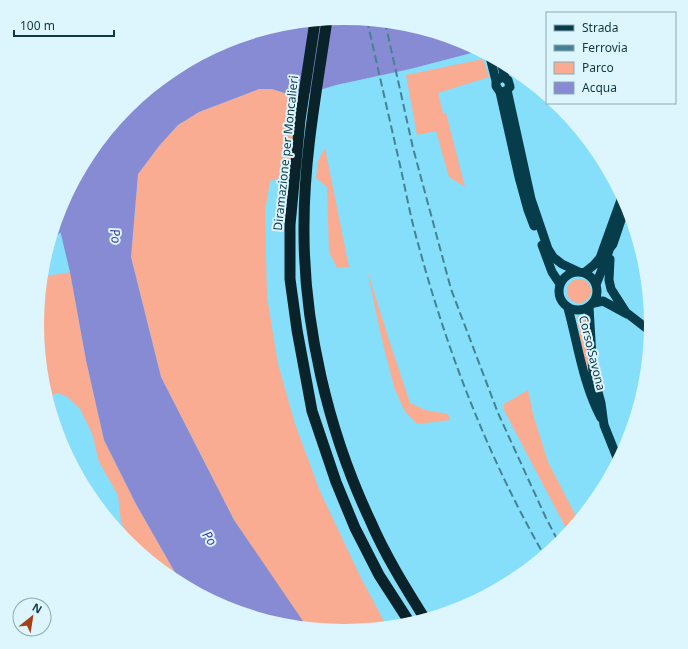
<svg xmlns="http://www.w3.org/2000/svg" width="688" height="649" viewBox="0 0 688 649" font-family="'Noto Sans',sans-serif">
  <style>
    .green { fill: #f9ac92 }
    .water { fill: #868bd3 }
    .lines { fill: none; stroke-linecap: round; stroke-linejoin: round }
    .river { stroke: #868bd3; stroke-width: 12 }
    .primary { stroke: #073c4a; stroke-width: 9 }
    .highway { stroke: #0a232a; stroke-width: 11 }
    .rail { stroke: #448294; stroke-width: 2; stroke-dasharray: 8 4; stroke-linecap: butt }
    .labels { text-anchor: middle; stroke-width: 4; stroke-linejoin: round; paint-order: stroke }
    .street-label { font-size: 12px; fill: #103742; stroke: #ddf5fd }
    .water-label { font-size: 13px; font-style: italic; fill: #434095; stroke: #ddf5fd }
  </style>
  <rect width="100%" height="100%" fill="#85defa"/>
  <!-- green -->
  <path class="green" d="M483,59L489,77L438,93L443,113H446L465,187L449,177L436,131L417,135L406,75Z
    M259,89H272L297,97L289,177L279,178L270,181L265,212L267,297L278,364L295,424L319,489L360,576L387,627L344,631L307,627L296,613L234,520L161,377L131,257L138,174L159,146L178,125L199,112Z
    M325,148L349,267L337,268L329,252L327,187L316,178L318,161Z
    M367,270L390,343L410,403L425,410L448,414L450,420L417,424L404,410L394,387L382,340Z
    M70,272L86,360L104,440L136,504L181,583L174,579L135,548L121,522L118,495L99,462L92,433L80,409L66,396L57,393L48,398L43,384L38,324L42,276L60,274Z
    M567 291a12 12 0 1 1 24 0a12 12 0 1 1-24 0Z
    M577,315H585L590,384L580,338Z
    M528,390L533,414L548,462L578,520L568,532L504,410V404Z"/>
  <!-- water -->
  <path class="water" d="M344,18L404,24L461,41L479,51L410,69L336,85L297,97L272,89H259L199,112L178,125L159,146L138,174L131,257L161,377L234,520L307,627L284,625L227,608L181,583L136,504L104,440L86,360L70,272L59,226L58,215L61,207L89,154L127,108L174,70L227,41L284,24Z"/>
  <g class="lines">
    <!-- river -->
    <path class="river" d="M54,230L59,226L74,221"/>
    <!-- primary -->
    <path class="primary" d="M490,57L496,81V86L500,92
      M501,62L505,78
      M496,81L502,77L508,80L510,87L507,90L503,92
      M507,90L531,199L548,249L553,257L562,264L579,272
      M500,92L519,177L528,210L534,226
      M542,245L552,272L560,284
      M610,259L609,280L611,289L627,314
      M559 291a19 19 0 1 1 38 0a19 19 0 1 1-38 0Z
      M584,273L594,265L600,258L622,197
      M596,285L610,248L613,244L626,205
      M594,303L603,301L627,314
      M589,307L593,374L601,403L604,425L618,460
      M568,308C578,345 583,384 601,418
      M623,310L650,331"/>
    <!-- highway -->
    <path class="highway" d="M327,20C317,88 304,157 304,225C303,324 328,431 370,520C385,555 405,587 425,619
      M315,21L300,120L290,225V279L297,330L312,411L336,482L355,528L379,575L410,623"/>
    <!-- rail -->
    <path class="rail" d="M367,20C378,69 389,117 400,165C406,192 411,220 419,247C448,354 489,459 544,555
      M385,22L413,148L451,289L498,413L546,518L559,543"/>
  </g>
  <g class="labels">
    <!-- street labels -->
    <g class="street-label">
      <text transform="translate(286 153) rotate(-84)" y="4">Diramazione per Moncalieri</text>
      <text transform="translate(592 353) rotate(76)" y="4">Corso Savona</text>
    </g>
    <!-- water labels -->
    <g class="water-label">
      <text transform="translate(116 236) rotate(81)" y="5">Po</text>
      <text transform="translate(210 538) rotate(56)" y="5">Po</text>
    </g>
  </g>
  <!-- crop -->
  <path d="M0 0H688V649H0ZM343 25H345A299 299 0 0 1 644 324V325A299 299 0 0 1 345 624H343A299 299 0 0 1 44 325V324A299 299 0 0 1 343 25Z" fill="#ddf5fd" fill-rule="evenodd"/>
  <!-- legend -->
  <rect x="546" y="12" width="130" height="92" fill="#ddf5fd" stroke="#8ba9b2"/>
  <rect x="554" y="25" width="20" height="6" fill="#073c4a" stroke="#8ba9b2"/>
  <text x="582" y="32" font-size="12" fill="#103742">Strada</text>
  <rect x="554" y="45" width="20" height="6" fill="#448294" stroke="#8ba9b2"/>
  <text x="582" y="52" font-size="12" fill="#103742">Ferrovia</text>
  <rect x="554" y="62" width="20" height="12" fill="#f9ac92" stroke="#8ba9b2"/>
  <text x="582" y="72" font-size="12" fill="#103742">Parco</text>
  <rect x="554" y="82" width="20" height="12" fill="#868bd3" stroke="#8ba9b2"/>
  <text x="582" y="92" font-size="12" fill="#103742">Acqua</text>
  <!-- north arrow -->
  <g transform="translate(32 617) rotate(30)"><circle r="19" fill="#ddf5fd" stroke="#8ba9b2"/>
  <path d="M0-3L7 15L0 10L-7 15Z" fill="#a53f15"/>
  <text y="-6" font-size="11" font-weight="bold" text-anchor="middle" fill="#103742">N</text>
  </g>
  <!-- scale -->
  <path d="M14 30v6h100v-6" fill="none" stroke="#103742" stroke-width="2"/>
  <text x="20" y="30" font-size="12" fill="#103742" stroke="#ddf5fd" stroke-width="3" paint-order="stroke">100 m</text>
</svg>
